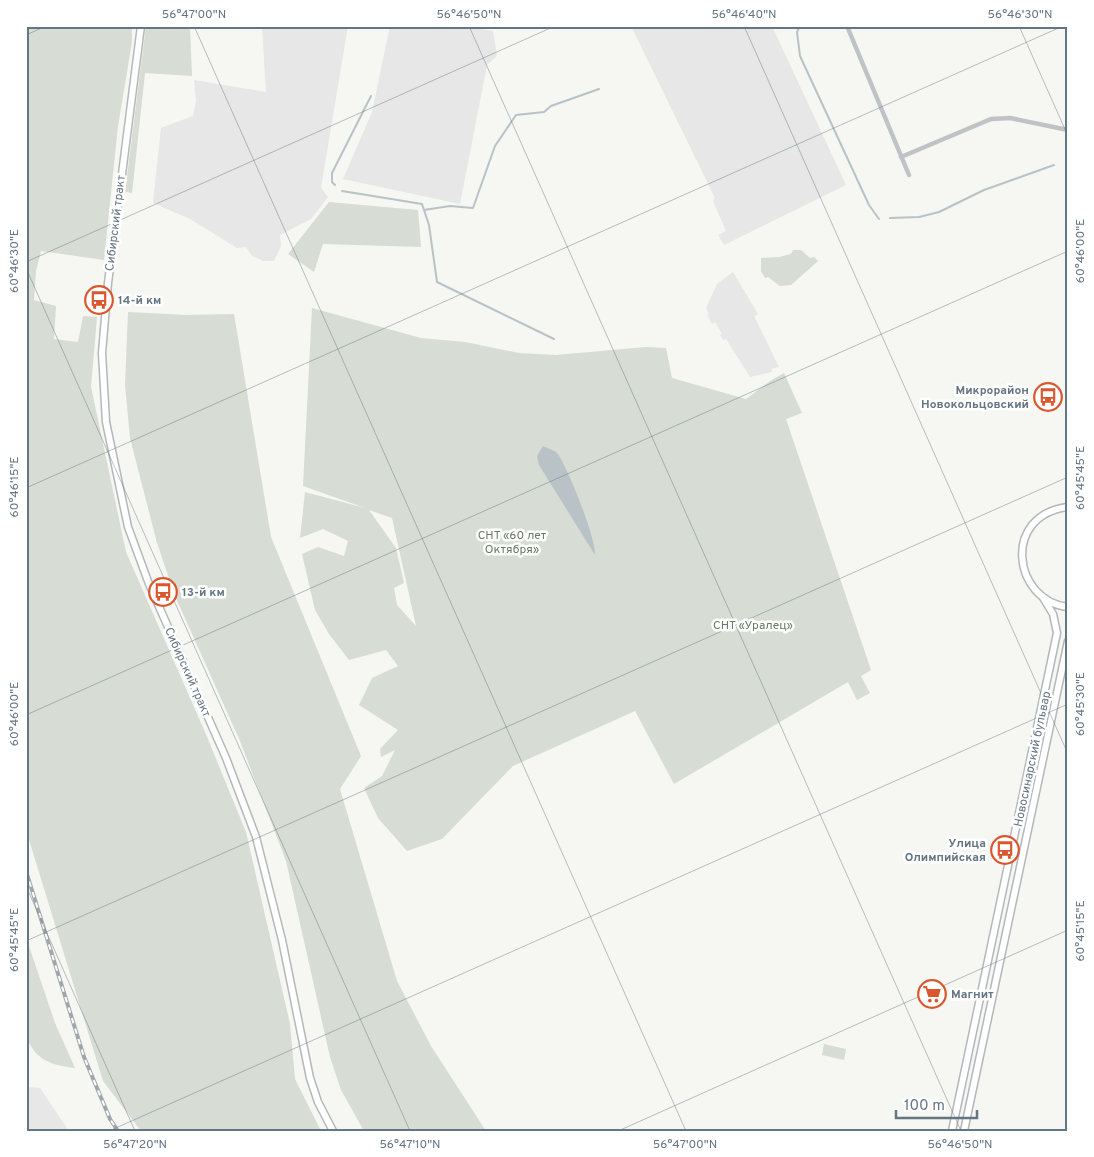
<svg xmlns="http://www.w3.org/2000/svg" width="1094" height="1157" viewBox="0 0 1094 1157" font-family="Overpass,sans-serif">
  <style>
    .built { fill: #e6e7e6 }
    .green { fill: #d7dcd4; fill-rule: evenodd }
    .water { fill: #b8c2c7 }
    .lines { fill: none; stroke-linecap: round; stroke-linejoin: round }
    .stream { stroke: #b8c2c7; stroke-width: 2 }
    .secondary-casing { stroke: #b4b8bc; stroke-width: 9 }
    .street { stroke: #bfc3c6; stroke-width: 4.5 }
    .secondary { stroke: #fff; stroke-width: 6 }
    .rail-casing { stroke: #a0a6ab; stroke-width: 4 }
    .rail { stroke: #fff; stroke-width: 2; stroke-dasharray: 5.5; stroke-linecap: butt }
    .ticks { fill: none; stroke: #667582; stroke-width: 1; stroke-opacity: 0.45 }
    .labels { text-anchor: middle; stroke-width: 5; stroke-linejoin: round; paint-order: stroke }
    .street-label { font-size: 12px; fill: #667582; stroke: #fff }
    .poi-label { font-size: 12px; font-weight: bold; fill: #667582; stroke: #fff; text-anchor: start }
    .park-label { font-size: 12px; fill: #697a64; stroke: #fff }
    .neatline { fill: none; stroke: #667582; stroke-width: 2 }
    .ticks-label { font-size: 12px; text-anchor: middle; fill: #667582 }
  </style>
  <rect width="100%" height="100%" fill="#f6f6f2"/>
  <!-- built -->
  <path class="built" d="M262,26H348L321,188L328,197L311,219L280,235L281,246L274,261H264L252,256L246,247L237,248L190,219L153,203L161,128L193,116L196,101L194,80L266,92Z
    M390,26H460L493,31L497,56L487,65L460,204L343,179L372,112Z
    M631,26H772L846,185L724,245L718,235L726,231L713,201L715,198Z
    M733,272L758,314L754,316L779,367L771,369L772,372L750,377L726,339L723,340L720,335L722,334L715,322L712,324L707,315L709,314L706,308L717,284Z
    M26,1087L40,1088L69,1131H26Z"/>
  <!-- green -->
  <path class="green" d="M26,26H132V42L118,126L104,260L41,251L36,271L34,300L56,306L54,339L78,342L83,316L97,317L91,387L126,552L205,732L246,832L290,1024L295,1079L321,1131H141L103,1081L26,830Z
    M146,26H188L190,28L192,76L145,73L132,193L125,192Z
    M329,202L418,210L421,247L323,244L314,272L288,254Z
    M793,250H801L810,258L814,257L818,261L791,285L780,286L768,277L765,278L761,271V258L779,257L791,254Z
    M312,308L421,338L465,342L519,353L556,355L646,347L666,348L672,378L746,399L770,381L784,373L802,413L786,419L871,670L861,676L870,693L857,700L848,682L674,784L635,711L513,766L442,839L407,851L378,818L364,788L382,776L395,750L381,757L380,749L398,730L359,705L372,678L398,666L386,650L349,660L329,634L315,610L302,554L318,547L344,556L348,541L323,529L300,538L305,492L365,508L303,486ZM369,510L392,518L416,626L397,605L394,588L404,583L396,548Z
    M128,312L186,315L234,314L271,537L361,756L340,789L397,981L431,1046L486,1131H364L341,1090L330,1057L286,861L240,741L175,596L157,543L130,438L125,385Z
    M26,937L55,1023L75,1068C51,1065 36,1061 26,1036Z
    M824,1044L846,1049L844,1060L822,1055Z"/>
  <!-- water -->
  <path class="water" d="M543,446C547,448 554,450 557,453C567,465 597,541 595,555L539,465L537,456Z"/>
  <g class="lines">
    <!-- stream -->
    <path class="stream" d="M800,26L797,32L800,56L869,205L879,219
      M335,185L332,182V173L371,96
      M342,191L422,204L429,225L437,282L554,339
      M424,210L450,206L473,208L495,146L516,115L544,112L551,106L599,89
      M890,218L919,217L939,212L984,190L1054,165"/>
    <defs>
      <path id="secondary" d="M141,26L108,283L102,353L106,422L128,527L149,584L226,758L256,837L282,940L310,1078L318,1102L333,1131
        M1068,507C1001,515 1013,601 1068,607
        M952,1131L1057,633L1053,614L1042,596
        M964,1131L1068,641"/>
    </defs>
    <!-- secondary casing -->
    <use href="#secondary" class="secondary-casing"/>
    <!-- street -->
    <path class="street" d="M847,26L909,175
      M901,157L991,119L1010,118L1068,130"/>
    <!-- secondary -->
    <use href="#secondary" class="secondary"/>
    <defs>
      <path id="rail" d="M26,871L84,1057L110,1119L118,1131"/>
    </defs>
    <!-- rail casing -->
    <use href="#rail" class="rail-casing"/>
    <!-- rail -->
    <use href="#rail" class="rail"/>
  </g>
  <!-- ticks -->
  <path class="ticks" d="M194,26L686,1131M469,26L961,1131M744,26L1068,754M1019,26L1068,136M26,35L46,26M26,262L555,26M26,268L410,1131M26,488L1063,26M26,715L1068,251M26,886L135,1131M26,941L1068,477M109,1131L1068,704M618,1131L1068,930"/>
  <!-- icons -->
  <defs>
    <symbol id="bus-ring" viewBox="-11 -11 22 22"><circle r="9.5" fill="#fff" stroke="#db562d" stroke-width="1.5"/><path d="M-5-6H5V4H4V6H2V4H-2V6H-4V4H-5ZM-3.5-4V0h7V-4ZM-3.5 1.2v1.5H-2V1.2ZM2 1.2v1.5H3.5V1.2Z" fill="#db562d"/></symbol>
    <symbol id="supermarket-ring" viewBox="-11 -11 22 22"><circle r="9.5" fill="#fff" stroke="#db562d" stroke-width="1.5"/><path d="M-6-5.5h2.5l.6 2H6L4.5 2H-2.5L-4.4-4H-6ZM-1.5 3.2a1.3 1.3 0 1 0 .1 0ZM3 3.2a1.3 1.3 0 1 0 .1 0Z" fill="#db562d"/></symbol>
  </defs>
  <g fill-rule="evenodd">
    <use href="#bus-ring" x="83" y="284" width="32" height="32"/>
    <use href="#bus-ring" x="1032" y="381" width="32" height="32"/>
    <use href="#bus-ring" x="147" y="576" width="32" height="32"/>
    <use href="#bus-ring" x="989" y="834" width="32" height="32"/>
    <use href="#supermarket-ring" x="916" y="978" width="32" height="32"/>
  </g>
  <g class="labels">
    <!-- street labels -->
    <g class="street-label">
      <text transform="translate(115 223) rotate(-83)" y="4">Сибирский тракт</text>
      <text transform="translate(188 672) rotate(66)" y="4">Сибирский тракт</text>
      <text transform="translate(1032 759) rotate(-78)" y="4">Новосинарский бульвар</text>
    </g>
    <!-- poi labels -->
    <g class="poi-label">
      <text x="118" y="304">14-й км</text>
      <text x="1029" y="394" text-anchor="end">Микрорайон<tspan x="1029" dy="14">Новокольцовский</tspan></text>
      <text x="182" y="596">13-й км</text>
      <text x="986" y="847" text-anchor="end">Улица<tspan x="986" dy="14">Олимпийская</tspan></text>
      <text x="951" y="998">Магнит</text>
    </g>
    <!-- park labels -->
    <g class="park-label">
      <text x="512" y="539">СНТ «60 лет<tspan x="512" dy="14">Октября»</tspan></text>
      <text x="753" y="629">СНТ «Уралец»</text>
    </g>
  </g>
  <!-- border -->
  <rect width="1094" height="1157" fill="none" stroke="#ffffff" stroke-width="55"/>
  <!-- scale -->
  <path d="M896 1110v8h81v-8" fill="none" stroke="#667582" stroke-width="2.5"/>
  <text x="904" y="1110" font-size="15" fill="#667582" stroke="#ffffff" stroke-width="4" paint-order="stroke">100 m</text>
  <rect x="28" y="28" width="1038" height="1102" class="neatline"/>
  <g class="ticks-label">
    <text x="194" y="18">56°47'00"N</text>
    <text x="469" y="18">56°46'50"N</text>
    <text x="744" y="18">56°46'40"N</text>
    <text x="1020" y="18">56°46'30"N</text>
    <text transform="translate(1080 251) rotate(-90)" y="4">60°46'00"E</text>
    <text transform="translate(14 261) rotate(-90)" y="4">60°46'30"E</text>
    <text transform="translate(1080 478) rotate(-90)" y="4">60°45'45"E</text>
    <text transform="translate(14 487) rotate(-90)" y="4">60°46'15"E</text>
    <text transform="translate(1080 704) rotate(-90)" y="4">60°45'30"E</text>
    <text transform="translate(14 714) rotate(-90)" y="4">60°46'00"E</text>
    <text transform="translate(1080 931) rotate(-90)" y="4">60°45'15"E</text>
    <text transform="translate(14 940) rotate(-90)" y="4">60°45'45"E</text>
    <text x="135" y="1148">56°47'20"N</text>
    <text x="410" y="1148">56°47'10"N</text>
    <text x="685" y="1148">56°47'00"N</text>
    <text x="960" y="1148">56°46'50"N</text>
  </g>
</svg>
